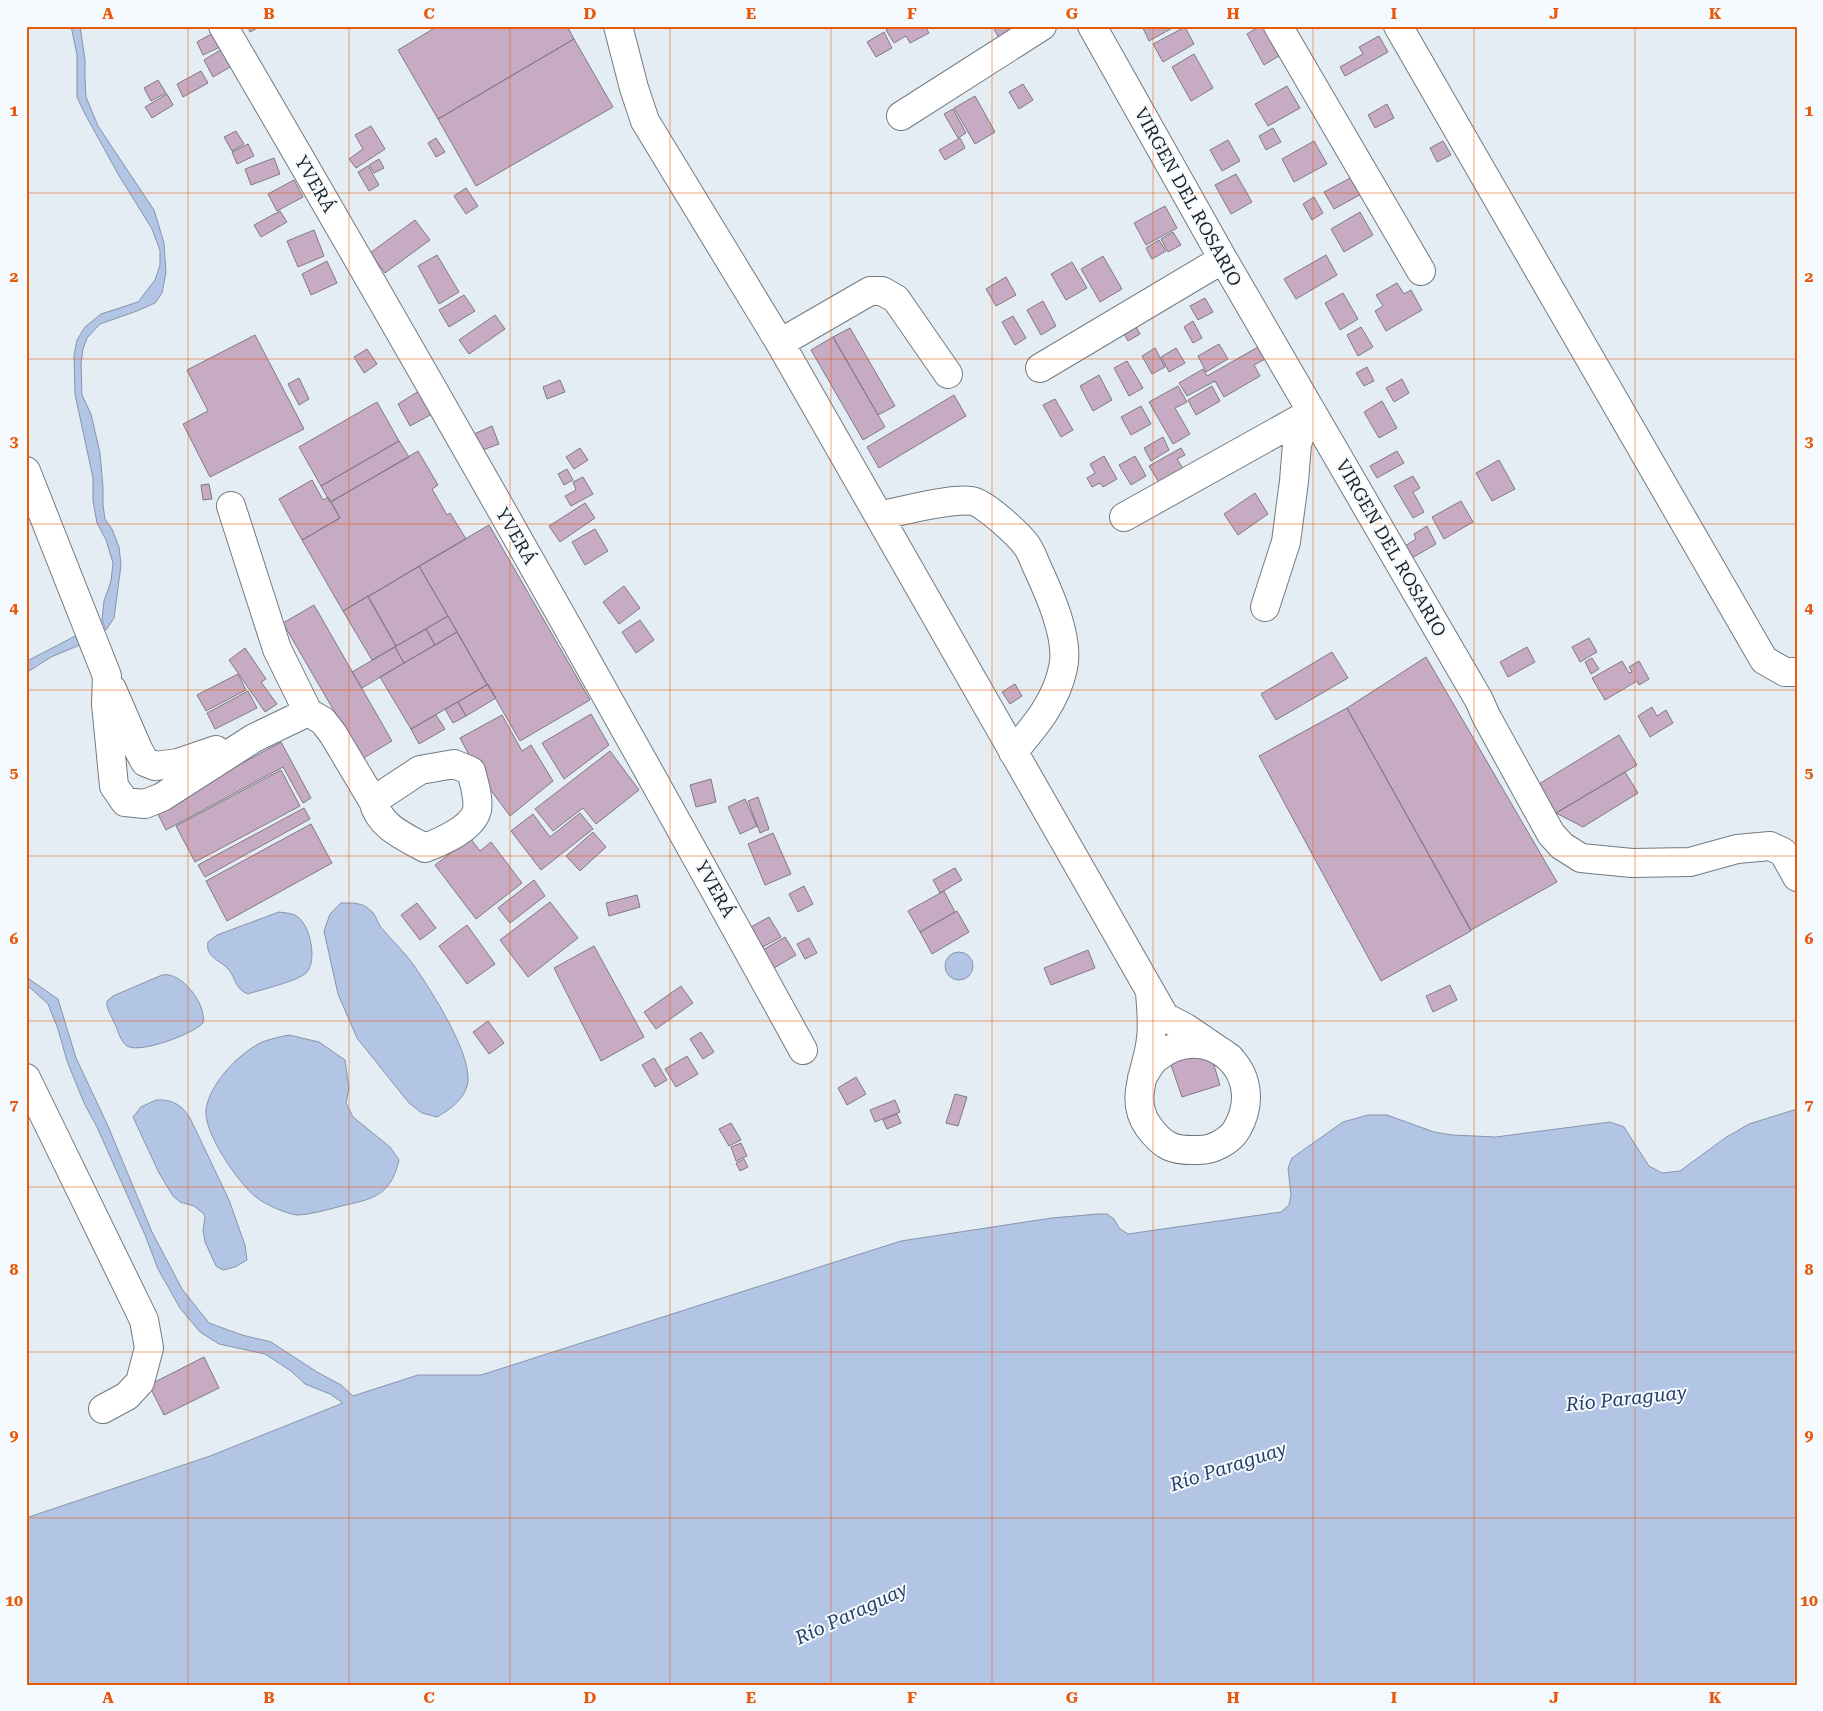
<svg xmlns="http://www.w3.org/2000/svg" width="1823" height="1711" viewBox="0 0 1823 1711" font-family="'Roboto Serif',serif">
  <style>
    .water { fill: #b3c5e5; stroke: #8794ab }
    .building { fill: #c7aac3; stroke: #817a80 }
    .lines { fill: none; stroke-linecap: round; stroke-linejoin: round }
    .minor-casing { stroke: #727a80; stroke-width: 30 }
    .minor { stroke: #fff; stroke-width: 28 }
    .grid { fill: none; stroke: #e8590c; stroke-width: 1; stroke-opacity: 0.55 }
    .labels { text-anchor: middle; stroke-width: 4; stroke-linejoin: round; paint-order: stroke }
    .street-label { font-size: 18px; fill: #1f2225; stroke: #f5fafe }
    .water-label { font-size: 19px; font-style: italic; fill: #263d67; stroke: #f5fafe }
    .neatline { fill: none; stroke: #e8590c; stroke-width: 2 }
    .grid-label { font-size: 16px; text-anchor: middle; font-weight: bold; fill: #e8590c }
  </style>
  <rect width="100%" height="100%" fill="#e4edf4"/>
  <!-- water -->
  <path class="water" d="M71,26H80L85,60V78L86,97L98,126L154,210L164,243L165,259L166,272L162,293L155,303L137,311L100,324L87,338L83,349L81,364L82,395L91,414L100,453L103,488V505L105,519L112,529L119,547L121,565L114,618L106,630L102,620L104,601L111,581L113,563L106,540L97,523L93,501V478L75,394L74,355L77,340L85,327L101,314L138,302L155,280L160,265V250L152,229L118,174L85,114L77,97V55Z
    M83,632L87,642L51,657L26,673V662L31,659Z
    M341,903C352,903 362,902 370,910C375,913 377,921 380,926C391,940 405,952 415,967C432,992 470,1051 468,1081C466,1098 451,1109 437,1117L422,1113L409,1103L357,1038L338,994L324,931L330,914Z
    M279,912C286,913 293,913 298,917C310,926 318,961 306,973C298,981 260,990 248,994C235,989 236,979 229,970C221,960 205,958 208,942L217,935Z
    M945 966a14 14 0 1 1 28 0a14 14 0 1 1-28 0Z
    M26,972L29,979L58,999L76,1058L108,1126L152,1232L182,1289L209,1323L242,1335L271,1342L317,1372L341,1385L353,1396L418,1375H481L901,1241L1052,1218L1098,1214H1107L1114,1219L1119,1228L1128,1234L1281,1212L1289,1205L1291,1195L1288,1168L1292,1158L1343,1122L1368,1115H1387L1434,1132L1452,1135L1496,1137L1610,1122L1624,1127L1649,1166L1662,1173L1680,1171L1725,1138L1749,1124L1797,1109V1685H26V1518L210,1456L343,1403L330,1394L305,1384L291,1371L265,1354L219,1344L200,1332L180,1308L158,1269L145,1235L97,1127L84,1103L67,1061L58,1029L48,1004L26,984Z
    M162,975C182,971 207,1005 203,1023C193,1034 140,1054 127,1046C120,1041 118,1030 114,1022C111,1015 106,1009 107,1001L113,996Z
    M289,1035L319,1042L345,1060L349,1088L346,1103L353,1117L390,1147L399,1160C392,1190 379,1198 350,1204C336,1207 311,1215 297,1215C287,1214 264,1204 256,1197C238,1183 203,1132 206,1109C210,1084 237,1055 260,1043C269,1039 279,1037 289,1035Z
    M156,1100C172,1099 182,1105 190,1118L229,1200L245,1245L247,1260L235,1267L223,1270L216,1266L205,1242L203,1230L205,1218L204,1214L194,1206L180,1202L173,1196L159,1173L133,1117L141,1107Z"/>
  <!-- building -->
  <path class="building" d="M248,26H261L250,32Z
    M438,26H567L574,39L438,119L398,50Z
    M892,26H913L914,29L920,26H925L929,33L910,43L906,36L894,43L886,30Z
    M999,26H1020L1000,40L994,29Z
    M1142,26H1176L1149,41Z
    M1260,26H1273L1287,51L1264,65L1247,34Z
    M1185,27L1194,44L1163,62L1153,44Z
    M884,32L892,48L876,57L867,42Z
    M213,33L220,47L203,55L197,42Z
    M1379,36L1388,52L1345,76L1340,67L1363,54L1359,47Z
    M574,39L613,107L476,186L438,119Z
    M222,49L232,66L213,77L204,60Z
    M1194,54L1213,88L1191,101L1172,67Z
    M201,71L208,83L183,97L177,84Z
    M158,80L166,93L151,101L144,88Z
    M1023,84L1033,100L1019,109L1009,92Z
    M1287,86L1300,108L1268,126L1255,104Z
    M167,94L173,105L152,118L145,107Z
    M975,96L995,132L975,144L954,108Z
    M1387,104L1394,118L1375,128L1368,115Z
    M953,109L966,133L958,138L944,114Z
    M371,126L385,149L356,168L349,159L363,149L355,135Z
    M1273,128L1281,142L1266,150L1259,136Z
    M236,131L244,144L232,151L224,137Z
    M436,138L445,152L436,157L428,143Z
    M960,138L965,148L945,160L939,150Z
    M1228,140L1240,161L1222,171L1210,150Z
    M1314,141L1327,164L1294,182L1282,159Z
    M1443,141L1451,155L1437,162L1430,148Z
    M248,144L254,156L237,164L232,152Z
    M274,158L280,174L251,185L245,169Z
    M379,159L384,168L374,173L369,165Z
    M368,166L379,185L369,191L358,172Z
    M1236,174L1252,202L1231,214L1215,185Z
    M1356,175L1365,192L1334,209L1324,192Z
    M294,180L303,197L277,211L268,194Z
    M466,188L478,206L466,214L454,196Z
    M1314,197L1323,213L1312,220L1303,204Z
    M1165,206L1177,228L1146,245L1134,223Z
    M280,211L287,222L261,237L254,225Z
    M1360,212L1373,235L1344,252L1331,229Z
    M415,220L430,240L385,273L370,253Z
    M314,230L324,256L298,267L287,241Z
    M1173,232L1181,245L1168,252L1161,239Z
    M1159,240L1166,251L1152,259L1146,248Z
    M437,255L459,292L439,304L418,266Z
    M1326,255L1337,275L1296,299L1284,279Z
    M1103,256L1122,289L1100,302L1081,269Z
    M327,261L337,283L311,295L302,274Z
    M1072,262L1087,288L1066,300L1051,274Z
    M1006,277L1016,295L996,306L986,289Z
    M1397,283L1404,294L1411,290L1422,310L1386,331L1375,311L1383,306L1376,295Z
    M1343,293L1358,319L1340,330L1325,303Z
    M464,295L475,311L449,327L439,310Z
    M1205,298L1213,312L1198,320L1190,306Z
    M1043,301L1056,326L1041,335L1027,310Z
    M495,315L505,329L469,354L459,340Z
    M1013,316L1026,338L1015,345L1002,322Z
    M1130,316L1140,334L1128,341L1118,323Z
    M1193,321L1202,338L1193,343L1184,327Z
    M1361,327L1373,347L1358,356L1347,335Z
    M850,328L895,406L878,415L833,337Z
    M255,335L304,429L210,477L183,424L208,411L187,370Z
    M833,337L885,427L863,440L811,350Z
    M1265,343L1271,356L1254,365L1260,376L1224,397L1215,381L1187,396L1179,383L1203,369L1207,376Z
    M1219,344L1228,359L1206,372L1198,356Z
    M1155,348L1165,367L1152,374L1142,356Z
    M1176,348L1185,363L1169,372L1161,357Z
    M367,349L377,364L364,373L354,357Z
    M1127,361L1143,388L1129,396L1114,368Z
    M1367,367L1374,381L1364,386L1356,373Z
    M1099,375L1112,400L1093,411L1080,386Z
    M299,378L309,399L299,405L288,384Z
    M1402,379L1409,393L1394,402L1386,388Z
    M560,380L565,392L547,399L543,387Z
    M1178,386L1187,402L1175,408L1190,434L1173,444L1149,402Z
    M1212,386L1220,401L1196,415L1188,400Z
    M419,391L432,414L410,426L398,404Z
    M954,395L966,416L879,468L867,447Z
    M1055,399L1073,430L1061,437L1043,405Z
    M1382,401L1397,428L1379,438L1364,412Z
    M377,402L399,441L321,486L299,447Z
    M1141,406L1151,424L1131,435L1121,417Z
    M492,426L499,444L480,451L474,434Z
    M1163,437L1169,450L1151,461L1144,448Z
    M399,441L409,457L330,502L321,486Z
    M580,448L588,460L574,469L566,457Z
    M1181,448L1185,455L1177,459L1184,470L1160,484L1149,466Z
    M418,451L438,485L432,489L447,515L450,513L466,539L343,611L302,540L340,518L331,502Z
    M1397,451L1404,463L1377,478L1370,466Z
    M1104,456L1117,479L1103,487L1100,483L1092,487L1087,478L1095,473L1090,464Z
    M1135,456L1146,476L1131,485L1119,465Z
    M1499,460L1515,489L1492,501L1476,473Z
    M567,469L573,480L564,485L558,474Z
    M1413,476L1420,488L1413,492L1424,512L1413,518L1394,486Z
    M583,477L593,494L571,506L565,496L576,490L573,482Z
    M312,480L323,500L328,497L340,518L302,540L279,499Z
    M209,484L212,499L203,500L201,485Z
    M1255,493L1268,514L1238,535L1224,514Z
    M1461,501L1473,522L1444,539L1432,517Z
    M585,503L595,518L560,542L549,526Z
    M489,525L590,700L520,741L419,566Z
    M1427,526L1436,544L1412,558L1405,546L1416,539L1414,534Z
    M595,529L608,551L585,565L572,542Z
    M419,566L448,616L396,646L368,597Z
    M624,586L640,608L619,624L603,602Z
    M368,596L396,646L372,660L343,611Z
    M314,605L392,741L362,759L283,623Z
    M448,616L457,632L435,645L426,629Z
    M640,620L654,640L636,653L622,632Z
    M426,629L435,645L404,663L395,647Z
    M457,632L487,685L411,729L380,677Z
    M1589,638L1597,652L1580,662L1572,647Z
    M395,647L404,663L362,688L352,672Z
    M1527,647L1535,662L1508,677L1500,662Z
    M245,648L266,679L261,682L277,704L265,712L229,660Z
    M1332,652L1348,678L1276,720L1261,694Z
    M1426,657L1557,882L1471,930L1347,708Z
    M1592,658L1599,669L1591,674L1585,662Z
    M1622,661L1629,673L1632,672L1629,667L1639,661L1649,679L1639,685L1637,681L1605,700L1592,678Z
    M238,674L246,690L206,711L197,695Z
    M488,684L496,698L466,716L458,702Z
    M1015,684L1022,696L1010,704L1002,692Z
    M248,691L257,708L215,729L207,713Z
    M458,702L466,716L453,723L445,709Z
    M1652,707L1657,716L1666,710L1673,723L1650,737L1638,716Z
    M1347,708L1471,931L1381,981L1259,756Z
    M591,714L609,745L564,779L542,743Z
    M436,715L445,729L419,744L411,729Z
    M502,715L522,751L531,745L553,781L510,816L481,777L460,738Z
    M1619,735L1637,765L1556,813L1539,784Z
    M281,742L311,798L303,803L283,767L166,830L156,810Z
    M610,751L639,790L596,824L583,808L553,831L535,809Z
    M281,770L300,806L195,862L176,826Z
    M1625,772L1638,793L1583,827L1556,813Z
    M711,779L716,802L696,807L690,785Z
    M758,797L769,829L760,833L748,801Z
    M745,799L757,826L740,834L728,807Z
    M304,808L310,819L205,877L198,865Z
    M580,813L593,829L541,870L511,831L533,814L550,837Z
    M311,824L332,863L227,921L206,881Z
    M593,832L606,847L580,871L566,856Z
    M773,833L791,874L765,885L748,844Z
    M470,838L480,851L491,842L522,883L476,919L435,865Z
    M955,868L962,880L940,893L933,880Z
    M534,880L545,896L510,923L498,908Z
    M804,886L813,904L798,912L789,894Z
    M944,891L955,912L920,932L908,911Z
    M637,895L640,907L609,916L606,903Z
    M550,902L578,938L528,977L500,940Z
    M417,903L436,928L420,940L401,915Z
    M957,911L969,932L932,954L920,932Z
    M769,917L781,937L761,948L749,928Z
    M467,925L495,964L467,984L439,946Z
    M785,937L796,955L774,968L763,950Z
    M809,938L817,953L805,959L797,944Z
    M594,946L644,1037L601,1061L554,968Z
    M1088,950L1095,968L1051,985L1044,968Z
    M1450,985L1457,1000L1433,1012L1426,996Z
    M681,986L693,1003L656,1029L644,1012Z
    M488,1021L504,1043L489,1054L473,1032Z
    M701,1032L714,1052L703,1059L690,1039Z
    M1209,1049L1220,1085L1182,1097L1170,1062Z
    M687,1056L698,1074L676,1087L665,1069Z
    M654,1058L667,1080L655,1087L642,1065Z
    M856,1077L866,1094L847,1105L838,1088Z
    M955,1094L967,1097L958,1126L946,1123Z
    M895,1100L900,1112L875,1122L870,1110Z
    M897,1114L901,1123L887,1129L883,1120Z
    M731,1123L741,1140L729,1146L719,1129Z
    M741,1143L747,1156L736,1161L731,1147Z
    M744,1159L748,1167L740,1171L736,1163Z
    M204,1357L219,1388L164,1415L149,1385Z"/>
  <g class="lines">
    <defs>
      <path id="minor" d="M223,26C421,365 614,706 803,1050
        M618,26L634,88L645,121L780,343L1165,1017L1186,1028L1230,1058
        M1092,26L1223,259L1479,700L1486,716L1551,834L1562,846L1581,858L1632,863L1690,862L1737,849L1770,846L1783,852L1797,877
        M1278,26L1421,271
        M1398,26L1764,660L1785,672H1797
        M901,116L1042,26
        M780,343L870,291H882L896,299L948,374
        M1040,368L1223,259
        M26,471L107,676L106,704L114,786L125,802L145,804L162,797L254,738L308,712L323,721L333,734L373,801C380,827 403,836 425,848C441,842 473,828 477,810C479,797 474,783 471,771L454,764L420,770L373,801
        M231,506L277,649L308,712
        M879,516C902,511 950,498 972,501C985,503 1019,535 1027,546C1031,552 1034,560 1037,567C1049,593 1070,639 1063,668C1056,702 1035,726 1013,752
        M1124,517L1312,412
        M1265,607L1286,542L1294,481L1297,444L1308,413
        M112,689L138,749L145,762L155,766L178,763L216,750
        M26,1078L144,1320L149,1348L140,1382L127,1396L103,1409
        M1142,1078C1146,1072 1150,1063 1155,1059C1205,1016 1270,1071 1237,1129C1230,1141 1213,1150 1199,1150C1173,1151 1163,1147 1148,1126C1128,1098 1149,1067 1151,1038C1153,1023 1151,1007 1150,992"/>
    </defs>
    <!-- minor casing -->
    <use href="#minor" class="minor-casing"/>
    <!-- minor -->
    <use href="#minor" class="minor"/>
  </g>
  <!-- grid -->
  <path class="grid" d="M188,26V1685M349,26V1685M510,26V1685M670,26V1685M831,26V1685M992,26V1685M1153,26V1685M1313,26V1685M1474,26V1685M1635,26V1685M26,193H1797M26,359H1797M26,524H1797M26,690H1797M26,856H1797M26,1021H1797M26,1187H1797M26,1352H1797M26,1518H1797"/>
  <g class="labels">
    <!-- street labels -->
    <g class="street-label">
      <text transform="translate(315 184) rotate(60)" y="6">YVERÁ</text>
      <text transform="translate(1188 197) rotate(61)" y="6">VIRGEN DEL ROSARIO</text>
      <text transform="translate(516 536) rotate(60)" y="6">YVERÁ</text>
      <text transform="translate(1391 548) rotate(60)" y="6">VIRGEN DEL ROSARIO</text>
      <text transform="translate(715 889) rotate(61)" y="6">YVERÁ</text>
    </g>
    <!-- water labels -->
    <g class="water-label">
      <text transform="translate(1626 1398) rotate(-6)" y="7">Río Paraguay</text>
      <text transform="translate(1228 1466) rotate(-18)" y="7">Río Paraguay</text>
      <text transform="translate(851 1613) rotate(-25)" y="7">Río Paraguay</text>
    </g>
  </g>
  <!-- border -->
  <rect width="1823" height="1711" fill="none" stroke="#f5fafe" stroke-width="55"/>
  <rect x="28" y="28" width="1768" height="1656" class="neatline"/>
  <g class="grid-label">
    <text x="108" y="19">A</text>
    <text x="269" y="19">B</text>
    <text x="429" y="19">C</text>
    <text x="590" y="19">D</text>
    <text x="751" y="19">E</text>
    <text x="912" y="19">F</text>
    <text x="1072" y="19">G</text>
    <text x="1233" y="19">H</text>
    <text x="1394" y="19">I</text>
    <text x="1554" y="19">J</text>
    <text x="1715" y="19">K</text>
    <text x="14" y="116">1</text>
    <text x="1809" y="116">1</text>
    <text x="14" y="282">2</text>
    <text x="1809" y="282">2</text>
    <text x="14" y="447">3</text>
    <text x="1809" y="447">3</text>
    <text x="14" y="613">4</text>
    <text x="1809" y="613">4</text>
    <text x="14" y="778">5</text>
    <text x="1809" y="778">5</text>
    <text x="14" y="944">6</text>
    <text x="1809" y="944">6</text>
    <text x="14" y="1110">7</text>
    <text x="1809" y="1110">7</text>
    <text x="14" y="1275">8</text>
    <text x="1809" y="1275">8</text>
    <text x="14" y="1441">9</text>
    <text x="1809" y="1441">9</text>
    <text x="14" y="1606">10</text>
    <text x="1809" y="1606">10</text>
    <text x="108" y="1703">A</text>
    <text x="269" y="1703">B</text>
    <text x="429" y="1703">C</text>
    <text x="590" y="1703">D</text>
    <text x="751" y="1703">E</text>
    <text x="912" y="1703">F</text>
    <text x="1072" y="1703">G</text>
    <text x="1233" y="1703">H</text>
    <text x="1394" y="1703">I</text>
    <text x="1554" y="1703">J</text>
    <text x="1715" y="1703">K</text>
  </g>
</svg>
